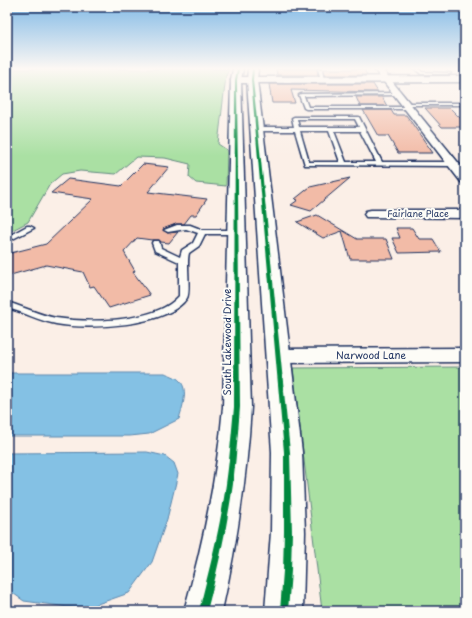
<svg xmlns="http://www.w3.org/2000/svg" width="472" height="618" viewBox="0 0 472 618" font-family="'Playpen Sans',sans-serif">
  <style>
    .green { fill: #aae0a3; stroke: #628880 }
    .water { fill: #84c1e4; stroke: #5a87ae }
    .building { fill: #f2bba7; stroke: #1b2f5e }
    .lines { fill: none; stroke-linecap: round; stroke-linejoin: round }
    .service-casing { stroke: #1b2f5e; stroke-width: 3 }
    .minor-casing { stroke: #1b2f5e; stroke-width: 3 }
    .tertiary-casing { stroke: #1b2f5e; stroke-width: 3 }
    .primary-casing { stroke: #1b2f5e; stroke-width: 3 }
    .service { fill: #fdfcf7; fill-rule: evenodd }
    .minor { fill: #fdfcf7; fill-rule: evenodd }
    .tertiary { fill: #fdfcf7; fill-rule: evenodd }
    .primary { fill: #fdfcf7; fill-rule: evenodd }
    .cycleway-casing { stroke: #fdfcf7; stroke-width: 3 }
    .cycleway { fill: #00873e; fill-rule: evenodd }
    .labels { text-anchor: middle; stroke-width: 4; stroke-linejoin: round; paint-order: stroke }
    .far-street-label { font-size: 9px; fill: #1b2f5e; stroke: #fdfcf7 }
    .street-label { font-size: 10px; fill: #1b2f5e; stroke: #fdfcf7 }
  </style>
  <rect width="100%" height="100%" fill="#fbefe7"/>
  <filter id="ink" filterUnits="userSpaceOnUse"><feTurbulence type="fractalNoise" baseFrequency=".025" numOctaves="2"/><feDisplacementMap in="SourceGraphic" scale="8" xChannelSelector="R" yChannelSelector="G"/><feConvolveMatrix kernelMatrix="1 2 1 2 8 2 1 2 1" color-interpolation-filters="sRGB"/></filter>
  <g filter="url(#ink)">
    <!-- green -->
    <path class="green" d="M7,69H229L226,76L218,144L227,150L226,186L196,183L189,177L190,164L165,158L136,157L116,174L80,171L62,174L50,184L28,222L7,233Z
      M465,367V611H322L293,368Z"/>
    <!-- water -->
    <path class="water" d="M7,373H165C169,375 177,377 180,381C189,390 182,408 179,419L149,434L130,436H7Z
      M147,452L165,456L174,463L178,474L167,519L152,562L129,593L83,609L24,601L7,589V453Z"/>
    <!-- building -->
    <path class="building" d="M276,69H317L318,75H277Z
      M324,69H364L367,75H325Z
      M269,84H373L378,92L291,90L295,103H272Z
      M356,97H382L387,106H360Z
      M425,108H450L465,123V127H442Z
      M363,110H391L394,115H406L433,153H398L388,136H378Z
      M143,164L169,167L148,192L207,199L196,215H191L184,224H176L163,229L167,233L178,232L169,243L161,242L159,240H152L137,238L124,252L135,271L133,272L150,295L109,308L94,286L90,287L83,272L46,265L7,276V254L46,244L93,199L51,193L68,179L121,186Z
      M350,178L311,211L291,205L298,200L295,199L310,187Z
      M317,215L357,239H386L394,259H350L342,231L323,238L297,222Z
      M396,228H412L419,239H433L441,252L399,253L392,238H400Z"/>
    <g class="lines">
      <defs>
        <path id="service" d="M318,69H322L324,81L321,80Z
          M415,69H419L422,72L451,73L449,74H421Z
          M458,78H460L465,82V85L458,80Z
          M398,93L400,95L304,96L308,107H409L411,108V109H306L304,108L299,95L301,94Z
          M404,103H465V105H406L404,104Z
          M294,117H359L382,162H454L457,164L454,166L305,165L295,131H257L254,129L257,127H294L292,118ZM297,119H355L359,127H299ZM300,131H329L340,162H309ZM334,131H360L376,162H346Z
          M177,225H190L203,230H236L240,232L236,234H205L199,246L189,253C186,264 191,291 187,298C168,327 87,330 56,324C39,321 24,312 7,308V302C24,307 40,315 56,318C88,323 143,322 170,304C173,302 176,299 179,296V262L155,251L152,243L153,241H159L161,248L180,257L182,250L193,243L198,233L186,229L168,232L164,230Z
          M27,226H30L34,228L7,242V237Z"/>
        <path id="minor" d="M374,69H382L465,171V183L461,182Z
          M371,210H465V218L366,217L364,214L366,211Z
          M465,348V362L277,363L270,361L268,356L270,351L277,349Z"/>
        <path id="tertiary" d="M465,76V82L236,83L231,80L236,77Z"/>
        <path id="primary" d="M233,69H243L241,80L251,407C247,476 237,543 222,611H184C203,544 217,477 223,407L231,80Z
          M248,69H258L257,80L302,452L305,532L303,611H265L271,532L272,452L247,80Z"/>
      </defs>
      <!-- service casing -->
      <use href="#service" class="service-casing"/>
      <!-- minor casing -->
      <use href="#minor" class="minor-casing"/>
      <!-- tertiary casing -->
      <use href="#tertiary" class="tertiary-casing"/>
      <!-- primary casing -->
      <use href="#primary" class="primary-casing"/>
      <!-- service -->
      <use href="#service" class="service"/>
      <!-- minor -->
      <use href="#minor" class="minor"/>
      <!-- tertiary -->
      <use href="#tertiary" class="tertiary"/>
      <!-- primary -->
      <use href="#primary" class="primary"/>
      <defs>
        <path id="cycleway" d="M237,69H239L237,80L240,407C238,433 236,458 233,484C227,527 218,569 207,611H199C207,578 216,544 222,510C228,476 231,442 234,407L235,80Z
          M252,69H254L253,80L290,452L292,532L291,571L288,611H280L283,571L284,532V452L251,80Z"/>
      </defs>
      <!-- cycleway casing -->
      <use href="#cycleway" class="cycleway-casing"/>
      <!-- cycleway -->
      <use href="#cycleway" class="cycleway"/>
    </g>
  </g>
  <!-- sky -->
  <linearGradient id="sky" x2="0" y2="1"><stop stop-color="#80b9e6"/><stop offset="0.44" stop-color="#fdf8f4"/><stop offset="1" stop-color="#fdf8f4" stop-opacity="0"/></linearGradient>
  <rect width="472" height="156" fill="url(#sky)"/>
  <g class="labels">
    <!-- far-street labels -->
    <g class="far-street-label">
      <text x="418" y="217">Fairlane Place</text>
    </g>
    <!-- street labels -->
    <g class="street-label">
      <text transform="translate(227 342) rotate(-90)" y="4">South Lakewood Drive</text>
      <text x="371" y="359">Narwood Lane</text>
    </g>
  </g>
  <!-- margin -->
  <rect width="472" height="618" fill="none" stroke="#fdfcf7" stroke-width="24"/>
  <rect x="12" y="12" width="448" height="594" fill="none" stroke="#1b2f5e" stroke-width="1.5" filter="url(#ink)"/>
</svg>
